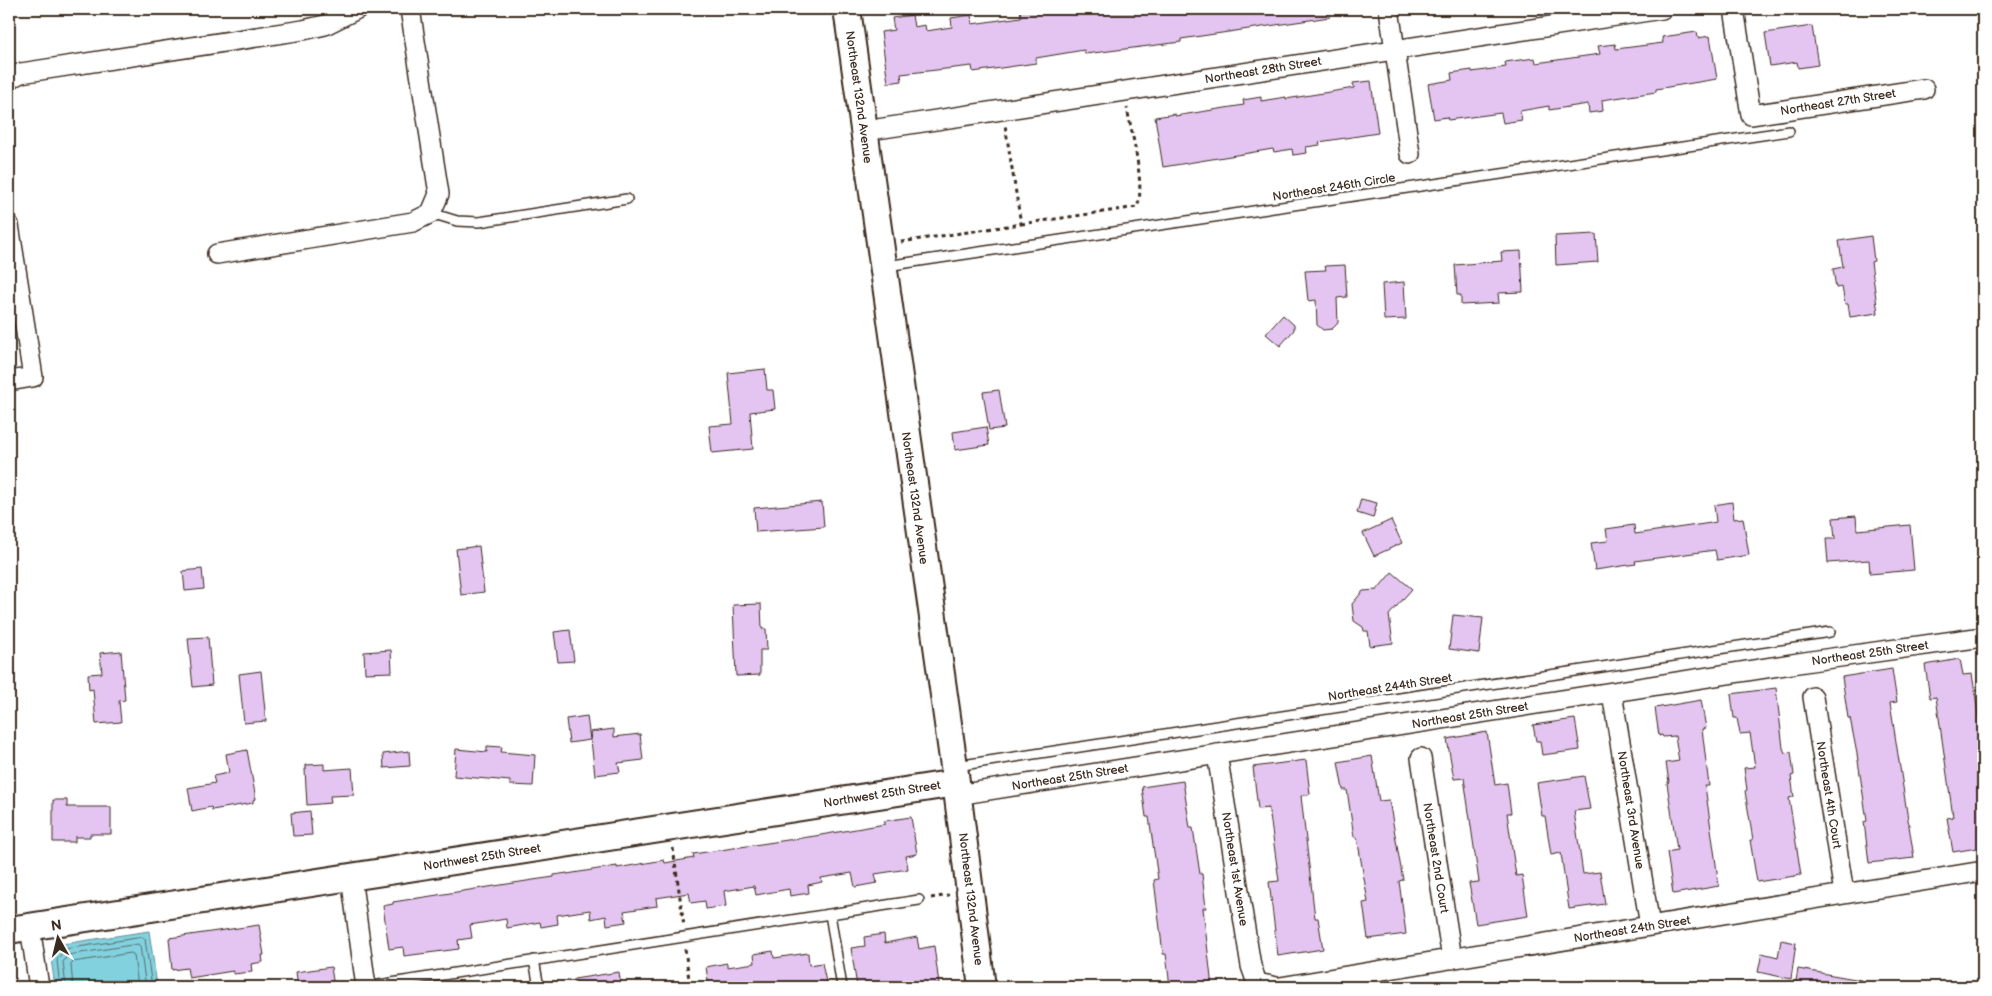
<svg xmlns="http://www.w3.org/2000/svg" width="1992" height="996" viewBox="0 0 1992 996" font-family="'Balsamiq Sans',sans-serif">
  <style>
    .water { fill: #82d1df; stroke: #668e92 }
    .lines { fill: none; stroke-linecap: round; stroke-linejoin: round }
    .shore { stroke: #576d6b; stroke-width: 1 }
    .building { fill: #e4c5f2; stroke: #3b2a1e }
    .lane-casing { stroke: #3b2a1e; stroke-width: 12 }
    .street-casing { stroke: #3b2a1e; stroke-width: 22 }
    .secondary-casing { stroke: #3b2a1e; stroke-width: 30 }
    .path { stroke: #3b2a1e; stroke-width: 3; stroke-dasharray: 4 4; stroke-linecap: butt }
    .lane { stroke: #fff; stroke-width: 9 }
    .street { stroke: #fff; stroke-width: 19 }
    .secondary { stroke: #fff; stroke-width: 26 }
    .labels { text-anchor: middle; stroke-width: 5; stroke-linejoin: round; paint-order: stroke }
    .street-label { font-size: 12px; fill: #3b2a1e; stroke: #fff }
  </style>
  <rect width="100%" height="100%" fill="#fff"/>
  <filter id="ink" filterUnits="userSpaceOnUse"><feTurbulence type="fractalNoise" baseFrequency=".02" numOctaves="2"/><feDisplacementMap in="SourceGraphic" scale="10" xChannelSelector="R" yChannelSelector="G"/><feConvolveMatrix kernelMatrix="1 2 1 2 8 2 1 2 1" color-interpolation-filters="sRGB"/></filter>
  <g filter="url(#ink)">
    <!-- water -->
    <path class="water" d="M149,931L157,985L145,987H55L51,959L62,944Z"/>
    <g class="lines">
      <!-- shore -->
      <path class="shore" d="M60,987L57,960L65,949L143,937L145,939L152,987
        M66,987L63,962L68,955L138,944L140,946L146,987
        M73,987L71,965L73,962L131,953L134,955L138,987"/>
    </g>
    <!-- building -->
    <path class="building" d="M1020,9H1041L1042,13L1075,9H1166L1167,14L1202,9H1329L1330,17L1181,39V42L1085,54L1084,50L1036,58V63L973,72L972,66L901,74L902,81L888,83L881,32L894,30L892,18L912,15L914,27L925,25L926,31L952,27L951,18L971,15L972,24L1021,17Z
      M1812,26L1818,65L1798,68L1797,62L1770,66L1765,33Z
      M1697,32L1698,38L1710,36L1717,79L1656,89V92L1602,100L1603,111L1589,113L1588,104L1549,110V106L1520,111L1522,120L1503,123L1501,113L1448,120L1447,117L1434,119L1428,84L1452,80L1451,73L1472,70V72L1506,67L1505,62L1535,58L1536,63L1600,54L1598,46L1615,44L1616,49L1663,43L1662,37Z
      M1371,81L1378,133L1319,142L1320,145L1306,147L1307,153L1293,155L1292,149L1274,152L1273,149L1163,167L1155,117L1175,114V116L1244,105L1243,100L1261,97V101L1286,97V99L1354,88L1353,83Z
      M1596,234L1598,262L1556,265L1555,236Z
      M1871,236L1874,261L1871,262L1878,313L1850,317L1848,304H1845L1842,287L1836,288L1833,269L1843,267L1839,241Z
      M1521,251L1523,292L1498,293L1499,303L1461,305V295H1457L1455,265L1502,261L1501,252Z
      M1345,265L1347,297L1337,298L1338,323L1332,329L1323,330L1317,325L1316,300L1308,301L1305,271L1326,270L1325,266Z
      M1404,282L1406,319L1384,320L1382,284Z
      M1283,315L1294,325V330L1280,346L1266,334Z
      M765,369L767,390H773L775,409L750,412L753,449L712,453L709,426L733,424L728,373Z
      M999,390L1005,428L989,430L983,392Z
      M986,427L989,445L955,450L953,432Z
      M1361,499L1377,503L1373,518L1357,513Z
      M822,502L824,527L756,532L754,508Z
      M1732,502L1734,519L1743,518L1749,555L1717,560L1715,550L1635,561L1636,564L1595,570L1591,543L1608,541L1606,529L1634,525L1635,534L1711,523L1716,522L1714,505Z
      M1856,516L1857,530L1910,525L1914,570L1870,574L1869,560L1828,563L1826,539H1835L1833,518Z
      M1391,520L1402,543L1374,556L1363,533Z
      M479,546L484,592L461,595L456,549Z
      M202,569L204,589L185,591L183,571Z
      M1392,572L1412,589L1389,615L1393,643L1370,646L1368,631H1364L1363,627L1354,621L1352,604L1363,591L1377,590Z
      M761,604L762,629H766L767,650H760V675L736,676L733,605Z
      M1453,615L1483,618L1479,653L1449,649Z
      M570,630L574,661L558,662L554,632Z
      M208,637L212,685L193,687L188,638Z
      M391,650L392,672L365,673L364,652Z
      M121,651L125,700L119,701L121,722L96,724L93,689L89,690L88,674L102,673L100,653Z
      M1960,659L1963,675L1972,674L1976,699L1983,756V847L1953,852L1947,818L1953,817L1936,697L1930,698L1925,665Z
      M1892,669L1897,702L1890,703L1914,858L1869,863L1864,822L1867,821L1857,754L1850,718H1848L1842,677Z
      M261,671L266,721L244,723L239,674Z
      M1776,688L1783,748L1785,753L1791,752L1794,775L1791,776L1794,797L1789,798L1801,875L1757,882L1750,840H1753L1745,791L1747,790L1744,768L1755,767L1750,733L1740,734L1737,718H1734L1731,694Z
      M1701,700L1706,728L1702,729L1709,786H1705L1719,886L1673,894L1667,852L1677,850L1667,783L1669,782L1666,763L1679,761L1675,736L1663,737L1662,735L1659,736L1655,708Z
      M587,716L590,740L569,743L566,719Z
      M1575,719L1580,750L1542,755L1540,741H1536L1533,725Z
      M614,729V737L640,734L643,760L618,763L620,772L595,775L590,732Z
      M1487,732L1495,785L1507,783L1511,813H1507L1516,876L1522,875L1528,916L1476,924L1469,883L1479,882L1464,778L1454,779L1447,739Z
      M487,746L502,747L501,752L535,755L533,786L510,785V781L454,776L456,749L487,752Z
      M247,750L256,799L253,800V803L212,810L211,807L192,811L188,788L215,783L213,776L229,773L226,754Z
      M409,751L410,766L384,768L383,754Z
      M1372,756L1379,801L1389,800L1403,880L1399,881L1406,934L1368,939L1363,903L1368,902L1357,837H1354L1347,790H1343L1338,762Z
      M1306,760L1310,794L1301,796L1315,918H1318L1323,949L1278,956L1269,882L1279,881L1269,808L1258,809L1253,767Z
      M324,764V770L352,768L354,795L330,796L331,803L307,805L305,769H306V765Z
      M1584,776L1590,809L1574,811L1583,874L1600,872L1605,904L1569,909L1561,853L1551,855L1545,816H1542L1537,783Z
      M1183,781L1190,828H1193L1200,874H1202L1206,908H1203L1212,987H1170L1166,954H1163L1154,880L1158,879L1149,817H1146L1142,787Z
      M53,800H67V807H111V834H90V837H75V842H53Z
      M310,811L312,835L293,836L291,813Z
      M911,817L917,854L906,856L908,869L875,874L877,883L855,887L852,873L821,878L822,882L808,885L809,893L790,896L789,889L756,895L754,886L724,891L726,906L706,909L705,901L691,903L689,893L656,898L657,906L624,911L626,922L607,925L606,916L591,919L590,910L557,915L558,924L541,927L540,922L507,928L506,919L470,925L472,938L458,940L459,949L404,956L403,947L389,949L383,906L393,904V902L533,880L554,877V875L567,873V874L617,866V868L664,860L665,863L694,858L693,854L815,836L885,824L884,821Z
      M259,925L264,955H262L263,962L251,964L252,972L233,974V971L189,978L187,968L172,970L169,938Z
      M884,934L885,943L917,937L919,949L934,946L939,984L918,987H857L851,948L865,946L864,937Z
      M1781,940L1796,943L1791,979L1758,972L1762,953L1778,957Z
      M773,951L774,958L808,953L809,965L822,963L827,987H709L706,967L727,963V967L755,963L754,954Z
      M331,967L334,987H298L296,972Z
      M1798,969L1861,980L1860,987H1795Z
      M619,972L621,987H574V979Z"/>
    <g class="lines">
      <defs>
        <path id="lane" d="M431,213L457,221L479,222L627,199
          M886,266L1789,131
          M956,766L1830,632
          M830,914L842,987
          M534,960L539,987
          M366,987L919,900"/>
        <path id="street" d="M1389,9L1410,154
          M1734,9L1751,115L1924,89
          M9,79L21,73L303,30L325,25L357,9
          M864,131L1662,9
          M9,225L33,377L9,381
          M217,254L413,222L431,213L439,194L410,9
          M1612,693L1650,926
          M1813,697L1844,893
          M1217,754L1251,966L1257,983L1277,987
          M1421,758L1452,959
          M957,795L1811,661L1983,637
          M351,877L366,987
          M30,927L39,987
          M1280,987L1983,871"/>
        <path id="secondary" d="M847,9L954,766L982,987
          M9,930L956,783"/>
      </defs>
      <!-- lane casing -->
      <use href="#lane" class="lane-casing"/>
      <!-- street casing -->
      <use href="#street" class="street-casing"/>
      <!-- secondary casing -->
      <use href="#secondary" class="secondary-casing"/>
      <!-- path -->
      <path class="path" d="M1021,224L1137,207C1146,187 1131,130 1127,108
        M901,242L1021,224L1005,125
        M673,848L684,926
        M931,898L949,895
        M685,949L690,987"/>
      <!-- lane -->
      <use href="#lane" class="lane"/>
      <!-- street -->
      <use href="#street" class="street"/>
      <!-- secondary -->
      <use href="#secondary" class="secondary"/>
    </g>
  </g>
  <g class="labels">
    <!-- street labels -->
    <g class="street-label">
      <text transform="translate(1263 70) rotate(-9)" y="4">Northeast 28th Street</text>
      <text transform="translate(859 97) rotate(82)" y="4">Northeast 132nd Avenue</text>
      <text transform="translate(1838 102) rotate(-9)" y="4">Northeast 27th Street</text>
      <text transform="translate(1334 187) rotate(-9)" y="4">Northeast 246th Circle</text>
      <text transform="translate(915 498) rotate(82)" y="4">Northeast 132nd Avenue</text>
      <text transform="translate(1870 653) rotate(-8)" y="4">Northeast 25th Street</text>
      <text transform="translate(1390 687) rotate(-9)" y="4">Northeast 244th Street</text>
      <text transform="translate(1470 715) rotate(-9)" y="4">Northeast 25th Street</text>
      <text transform="translate(1070 777) rotate(-9)" y="4">Northeast 25th Street</text>
      <text transform="translate(882 794) rotate(-9)" y="4">Northwest 25th Street</text>
      <text transform="translate(1829 795) rotate(81)" y="4">Northeast 4th Court</text>
      <text transform="translate(1631 810) rotate(81)" y="4">Northeast 3rd Avenue</text>
      <text transform="translate(482 857) rotate(-9)" y="4">Northwest 25th Street</text>
      <text transform="translate(1436 858) rotate(81)" y="4">Northeast 2nd Court</text>
      <text transform="translate(1235 869) rotate(81)" y="4">Northeast 1st Avenue</text>
      <text transform="translate(971 899) rotate(83)" y="4">Northeast 132nd Avenue</text>
      <text transform="translate(1632 929) rotate(-9)" y="4">Northeast 24th Street</text>
    </g>
  </g>
  <!-- margin -->
  <rect width="1992" height="996" fill="none" stroke="#fff" stroke-width="30"/>
  <rect x="15" y="15" width="1962" height="966" fill="none" stroke="#3b2a1e" stroke-width="2" filter="url(#ink)"/>
  <!-- north arrow -->
  <g transform="translate(58 938) rotate(352)" stroke="#ffffff" stroke-width="4" paint-order="stroke">
  <path d="M0-4L9 19L0 12L-9 19Z" fill="#3b2a1e"/>
  <text y="-8" font-size="14" font-weight="bold" text-anchor="middle" fill="#3b2a1e">N</text>
  </g>
</svg>
